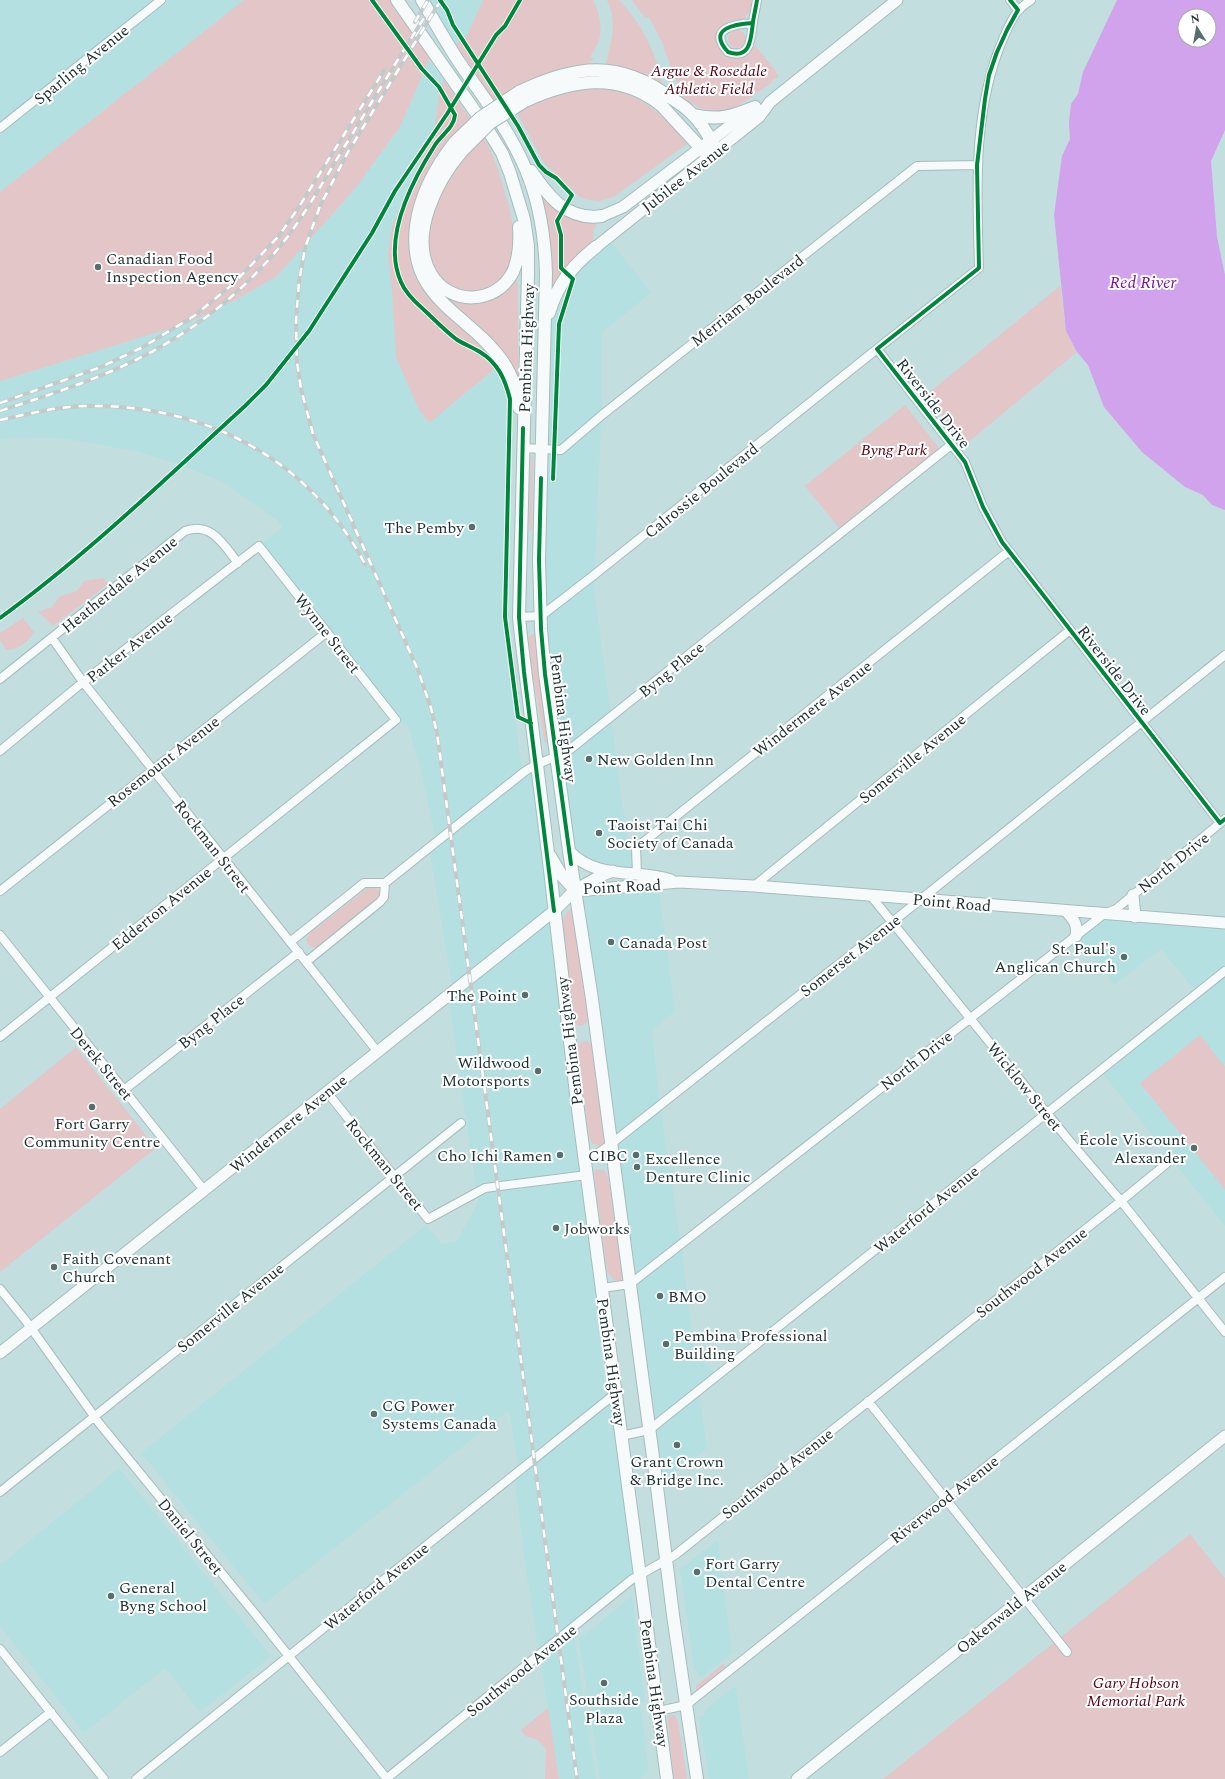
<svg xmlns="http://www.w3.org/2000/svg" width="1225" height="1779" viewBox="0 0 1225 1779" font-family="Spectral,serif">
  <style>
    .built { fill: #b4e0e1 }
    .green { fill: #e3c6c7 }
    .water { fill: #d1a3ec; fill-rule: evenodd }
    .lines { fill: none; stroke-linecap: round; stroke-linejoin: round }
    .street-casing { stroke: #a7bcbc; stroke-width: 10 }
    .secondary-casing { stroke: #a7bcbc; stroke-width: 13 }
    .primary-casing { stroke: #a7bcbc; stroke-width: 14 }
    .street { stroke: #f6fafa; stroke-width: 8 }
    .secondary { stroke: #f6fafa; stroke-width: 11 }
    .primary { stroke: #f6fafa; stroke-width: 12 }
    .rail-casing { stroke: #c3cacb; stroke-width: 4 }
    .rail { stroke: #fff; stroke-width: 2.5; stroke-dasharray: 8; stroke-linecap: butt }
    .primary-bridge-casing { stroke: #a7bcbc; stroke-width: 14; stroke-linecap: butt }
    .primary-bridge { stroke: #f6fafa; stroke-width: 12 }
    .cycleway-casing { stroke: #fff; stroke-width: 6 }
    .cycleway { stroke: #00873e; stroke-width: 4 }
    .poi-dot { fill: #576d6e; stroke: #fff; stroke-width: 1.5 }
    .labels { text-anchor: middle; stroke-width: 4; stroke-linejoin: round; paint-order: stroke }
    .street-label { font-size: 16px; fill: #1d3031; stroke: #fff }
    .park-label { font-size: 16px; font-style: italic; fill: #560014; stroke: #fff }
    .poi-label { font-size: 16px; fill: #1d3031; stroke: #fff; text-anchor: start }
    .water-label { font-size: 17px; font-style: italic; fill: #781493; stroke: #fff }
  </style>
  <rect width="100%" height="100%" fill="#c3dedf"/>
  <!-- built -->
  <path class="built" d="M0,0H244L0,192Z
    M431,0H483L465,40L456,44L430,5Z
    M429,61L444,80L440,91L434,130L392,225L388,255L392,288L429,422L496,369L507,395L502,602L505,642L522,768L435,837L421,771L408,726L396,720L259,546L283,527L277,520L223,482L181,465L136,451L68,439L15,437L0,440V381L187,323L237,299L277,276L354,190L400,127Z
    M608,238L653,295L649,294L602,333V401L594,587L627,840L636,848L640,875L589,871L571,864L541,629L544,364L554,298Z
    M536,764L587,1175L517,1184V1189L573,1181L582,1185L593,1269L606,1398L615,1394L638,1575L573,1628L596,1779H559L527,1576L514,1476L519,1472L509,1410L264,1604L141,1453L426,1225L442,1244L457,1241L478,1202L448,995L452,992L451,979L429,847Z
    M658,884L675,1011L652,1030L660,1105L681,1244L694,1348L716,1377L699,1390L707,1448L657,1487L575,890Z
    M1104,914L1225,923V1226L1100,1070L1197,993L1161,949L1114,985L1076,936Z
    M119,1468L271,1656L200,1712L165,1668L84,1733L0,1626V1565Z
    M718,1540L732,1653L701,1678L694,1668L680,1569Z
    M632,1596L645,1702L640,1703L649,1771L640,1779H600L579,1639Z
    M736,1687L749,1779H709L699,1716H703L706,1709L732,1688Z"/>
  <!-- green -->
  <path class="green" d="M244,0H392L430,57L400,127L354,190L277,276L237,299L187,323L0,381V192Z
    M483,0H593C599,12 603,27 599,40C597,46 593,52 590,57L594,59L588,64L564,68L539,77L511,90L493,101L456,44L465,40Z
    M607,0H619C640,21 657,54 662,83L661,84L633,71L606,65V63C612,41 617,21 607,0Z
    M632,0H753L750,11L745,18C738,21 731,19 725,24C702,41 737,78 755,45L774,69L779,77L772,80L773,82C755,94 739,108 718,115L717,111L702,109L688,101L682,96L661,40L649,17L645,18Z
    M728 39a9 9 0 1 1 18 0a9 9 0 1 1-18 0Z
    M444,80L470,119C462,128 453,136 445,145C417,178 395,244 419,284C434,309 468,333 489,352L498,362L504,375L497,367L429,423L418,408L396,357L392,288L388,255L392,226L434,130L440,91Z
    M591,88C626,88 646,100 671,125C677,131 683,137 687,144L615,196L600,201L589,200L580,197L544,163L516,111C540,100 564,90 591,88Z
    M483,137C497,160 503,185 510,211C517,240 516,284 479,291C469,292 459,292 450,287C406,260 439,192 459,161C465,152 475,145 483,137Z
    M537,180L564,208L602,216C596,224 591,232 594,243L573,268L545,328Z
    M514,280L518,281V374L516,375L441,294C450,300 460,302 471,303Z
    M1060,286L1066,331L1077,352L966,444L926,395Z
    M905,405L939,448L839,528L805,486Z
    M531,454L533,457L532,530H530L529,520Z
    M104,578L108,584L53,626L38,612L52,607L60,596L77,591L84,581Z
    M23,618L34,632C29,641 17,651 6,650L0,640V633Z
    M534,633L547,742L545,743L530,661L528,637Z
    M370,886L378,889L380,894L378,900L318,947C311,949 307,945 306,939L310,933Z
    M570,909L572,910L588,1018L586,1023L581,1026L576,1024L573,1020L561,924L565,915Z
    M1200,1035L1225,1067V1190L1140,1083Z
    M584,1041L589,1042L592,1046L605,1142L601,1147L592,1143L589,1136L577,1047L579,1043Z
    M76,1047L156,1148L0,1272V1109Z
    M596,1169L605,1171L609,1180L622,1271V1279L619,1281L614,1280L607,1271L594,1173Z
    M1190,1534L1225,1578V1779H883Z
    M724,1663L725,1670L698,1690H696V1686Z
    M548,1708L559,1779H545L546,1749L538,1740L525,1736L521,1730Z
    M670,1715H674L678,1721L687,1779H674L668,1725V1718Z"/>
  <!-- water -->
  <path class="water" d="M1117,0H1225V130L1211,161L1217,237L1225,275V510L1212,505L1203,495L1185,487L1142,452L1104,407L1088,365L1077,352L1066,331L1054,215L1062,156L1070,139L1069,122L1071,104L1078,94L1083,72ZM1185,16H1209V40H1185Z"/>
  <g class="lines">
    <defs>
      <path id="street" d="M1010,0L1018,10
        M1031,0C1027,3 1022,6 1019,10C1012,17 1007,30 1003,39C972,111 977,192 979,268L877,349L965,462L983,507L1002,542L1220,823
        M753,23C736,24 706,28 728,52C751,60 751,38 753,22C754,15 756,7 757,0
        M0,128L161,0
        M523,448L561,450L602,415L917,166L977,165
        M519,617L541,616L594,575L877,349
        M52,638L83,682L377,1051
        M0,679L185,531C211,521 224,545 238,563
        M0,751L83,682L259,546L396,720L0,1037
        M637,874L636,848L1009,551
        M754,886L1070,630
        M0,891L327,632
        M871,896L1067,1138L1121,1201L1225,1332
        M0,935L204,1190
        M290,942L364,883H385L524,772C538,762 553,759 568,751L951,445
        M306,962L380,902L384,897L385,883
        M124,1090L299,952
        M327,1092L428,1219L485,1188L587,1175
        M585,1162L611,1144L920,900L1225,655
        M602,1288L630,1284L1104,914L1116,909L1225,819
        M0,1289L26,1321L99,1423L256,1615L387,1779
        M868,1401L1067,1652
        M621,1436L649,1430L1225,971
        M0,1492L461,1123
        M0,1649L104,1779
        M659,1711L686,1705L1225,1277
        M0,1752L51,1712
        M136,1779L616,1393
        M386,1779L631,1580L675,1555L1121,1201L1166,1164"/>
      <path id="secondary" d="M602,216L623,207L751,110
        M596,247L759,117L770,102L897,0
        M569,851C596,880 636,869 671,880
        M575,890H588L679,882L754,886L1225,923
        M1133,895L1135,917
        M1067,912C1074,920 1078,925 1076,936
        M0,1353L554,911L575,890L600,876L613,871
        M797,1779L1225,1436"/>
      <path id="primary" d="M397,0L488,130L502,153L510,173L524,219L528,246V273L519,617L521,637L548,853L577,1102L667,1779
        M422,0C434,21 446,42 459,62C483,97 510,131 526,170C540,203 545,238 546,274L539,560L541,629L545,674L569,851L592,999L657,1487L673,1615L697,1779
        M519,92C575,65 619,59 671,98C679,103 687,108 693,115C703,124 710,139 717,150
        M525,101C572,80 617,71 661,105L709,157
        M694,115C719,121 732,116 755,107
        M455,142C436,166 420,195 416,226C407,300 468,312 503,362C513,376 516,392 519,408
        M462,151C437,180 408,236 431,274C450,306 496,305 513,272C519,258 520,241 519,227
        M531,171C549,197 567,221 602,216
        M549,313C558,283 572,266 596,247
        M550,856L562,876L575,890"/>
    </defs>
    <!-- street casing -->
    <use href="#street" class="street-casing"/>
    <!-- secondary casing -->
    <use href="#secondary" class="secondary-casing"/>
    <!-- primary casing -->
    <use href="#primary" class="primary-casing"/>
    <!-- street -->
    <use href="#street" class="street"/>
    <!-- secondary -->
    <use href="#secondary" class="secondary"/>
    <!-- primary -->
    <use href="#primary" class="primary"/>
    <defs>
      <path id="rail" d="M441,0L348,152L320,206L305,248L299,282L296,320L297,362L301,389L313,434L418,670L431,708L437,733L577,1779
        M415,22L428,0
        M0,403L101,367L143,347L194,316L233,284L278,237L297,210L385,69
        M0,411C55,393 112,375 162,346C218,314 269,268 304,213C319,190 333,165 348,141C373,100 398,59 424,18
        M0,420C28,414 55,407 84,406C203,403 309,458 365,564"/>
    </defs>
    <!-- rail casing -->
    <use href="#rail" class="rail-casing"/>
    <!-- rail -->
    <use href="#rail" class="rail"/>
    <defs>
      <path id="primary-bridge" d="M455,142L480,118L519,92
        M462,151L490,123L525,101"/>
    </defs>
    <!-- primary-bridge casing -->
    <use href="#primary-bridge" class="primary-bridge-casing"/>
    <!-- primary-bridge -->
    <use href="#primary-bridge" class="primary-bridge"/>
    <defs>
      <path id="cycleway" d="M372,0L422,69L439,87L455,115C454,128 441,135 435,145C412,181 382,239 401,282C405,292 414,301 422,308C433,318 444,330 456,339C463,344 472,347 480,352C498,363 505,379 510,399L505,617L518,717L531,723
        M440,0L447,10L453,25L518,126L539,165L546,172L556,178L572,195L557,221L561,235V268L573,279L559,324L553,479
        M1010,0L1018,10L1007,30L997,52L989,75L985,99L977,165L979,268L877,349L965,462L983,507L1002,542L1220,823L1225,819
        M753,23C736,24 706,28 728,52C751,60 751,38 753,22C754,15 756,7 757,0
        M523,428L519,617L524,672L554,911
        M541,478L539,560L541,629L545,674L571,864
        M0,618C88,554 165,479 245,406L266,385L309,331L372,233L395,191L447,114L496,35L505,26L520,0"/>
    </defs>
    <!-- cycleway casing -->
    <use href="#cycleway" class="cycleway-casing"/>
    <!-- cycleway -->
    <use href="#cycleway" class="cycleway"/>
  </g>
  <!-- markers -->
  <g class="poi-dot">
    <circle cx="98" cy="267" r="4"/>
    <circle cx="472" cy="527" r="4"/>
    <circle cx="589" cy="759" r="4"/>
    <circle cx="599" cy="833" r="4"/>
    <circle cx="611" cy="942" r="4"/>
    <circle cx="1124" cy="957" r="4"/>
    <circle cx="525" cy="995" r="4"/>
    <circle cx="538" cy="1071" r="4"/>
    <circle cx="92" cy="1107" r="4"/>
    <circle cx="1194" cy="1148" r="4"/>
    <circle cx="560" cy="1155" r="4"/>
    <circle cx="636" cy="1155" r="4"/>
    <circle cx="637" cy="1167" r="4"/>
    <circle cx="556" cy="1228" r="4"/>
    <circle cx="54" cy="1267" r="4"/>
    <circle cx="660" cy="1296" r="4"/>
    <circle cx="666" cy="1344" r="4"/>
    <circle cx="374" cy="1414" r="4"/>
    <circle cx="677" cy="1445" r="4"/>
    <circle cx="697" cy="1572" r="4"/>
    <circle cx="111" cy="1596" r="4"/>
    <circle cx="604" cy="1683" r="4"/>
  </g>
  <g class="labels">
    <!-- street labels -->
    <g class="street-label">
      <text transform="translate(81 64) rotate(-39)" y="6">Sparling Avenue</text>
      <text transform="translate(685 176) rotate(-38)" y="6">Jubilee Avenue</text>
      <text transform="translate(747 300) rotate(-38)" y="6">Merriam Boulevard</text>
      <text transform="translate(526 348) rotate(-88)" y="6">Pembina Highway</text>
      <text transform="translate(934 403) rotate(52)" y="6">Riverside Drive</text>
      <text transform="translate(701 490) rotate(-39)" y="6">Calrossie Boulevard</text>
      <text transform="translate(119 584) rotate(-39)" y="6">Heatherdale Avenue</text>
      <text transform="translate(328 633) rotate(52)" y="6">Wynne Street</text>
      <text transform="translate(129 647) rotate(-38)" y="6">Parker Avenue</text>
      <text transform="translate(671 669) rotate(-39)" y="6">Byng Place</text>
      <text transform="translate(1115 670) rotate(52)" y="6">Riverside Drive</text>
      <text transform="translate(812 708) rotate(-38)" y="6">Windermere Avenue</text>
      <text transform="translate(564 718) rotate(83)" y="6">Pembina Highway</text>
      <text transform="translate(912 758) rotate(-39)" y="6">Somerville Avenue</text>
      <text transform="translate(163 761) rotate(-38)" y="6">Rosemount Avenue</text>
      <text transform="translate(213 846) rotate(52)" y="6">Rockman Street</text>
      <text transform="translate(1173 862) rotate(-39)" y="6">North Drive</text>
      <text transform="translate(622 886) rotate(-3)" y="6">Point Road</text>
      <text transform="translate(952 902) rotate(5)" y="6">Point Road</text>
      <text transform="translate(161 908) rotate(-39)" y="6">Edderton Avenue</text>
      <text transform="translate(850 955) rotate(-38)" y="6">Somerset Avenue</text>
      <text transform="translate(211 1021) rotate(-38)" y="6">Byng Place</text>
      <text transform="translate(569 1041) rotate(-97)" y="6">Pembina Highway</text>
      <text transform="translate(916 1060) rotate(-38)" y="6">North Drive</text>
      <text transform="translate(102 1063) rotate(51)" y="6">Derek Street</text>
      <text transform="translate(1025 1086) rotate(51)" y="6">Wicklow Street</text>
      <text transform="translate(288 1123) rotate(-39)" y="6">Windermere Avenue</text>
      <text transform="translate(385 1164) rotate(51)" y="6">Rockman Street</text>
      <text transform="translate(926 1209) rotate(-39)" y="6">Waterford Avenue</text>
      <text transform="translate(1031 1272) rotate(-38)" y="6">Southwood Avenue</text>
      <text transform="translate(230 1307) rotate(-39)" y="6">Somerville Avenue</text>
      <text transform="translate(612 1362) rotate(82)" y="6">Pembina Highway</text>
      <text transform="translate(777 1473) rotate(-38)" y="6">Southwood Avenue</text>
      <text transform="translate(944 1499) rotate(-38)" y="6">Riverwood Avenue</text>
      <text transform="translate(191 1536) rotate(51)" y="6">Daniel Street</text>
      <text transform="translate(376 1586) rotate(-39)" y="6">Waterford Avenue</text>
      <text transform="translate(1011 1607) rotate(-39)" y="6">Oakenwald Avenue</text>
      <text transform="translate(521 1670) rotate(-39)" y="6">Southwood Avenue</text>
      <text transform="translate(655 1683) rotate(82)" y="6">Pembina Highway</text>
    </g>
    <!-- park labels -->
    <g class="park-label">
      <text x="709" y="76">Argue &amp; Rosedale<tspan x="709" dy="18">Athletic Field</tspan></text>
      <text x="894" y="455">Byng Park</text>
      <text x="1136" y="1688">Gary Hobson<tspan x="1136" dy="18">Memorial Park</tspan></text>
    </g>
    <!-- poi labels -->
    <g class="poi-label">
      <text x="106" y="264">Canadian Food<tspan x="106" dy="18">Inspection Agency</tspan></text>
      <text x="464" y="533" text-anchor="end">The Pemby</text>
      <text x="597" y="765">New Golden Inn</text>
      <text x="607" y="830">Taoist Tai Chi<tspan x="607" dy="18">Society of Canada</tspan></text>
      <text x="619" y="948">Canada Post</text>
      <text x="1116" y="954" text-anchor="end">St. Paul's<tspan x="1116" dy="18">Anglican Church</tspan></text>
      <text x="517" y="1001" text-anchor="end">The Point</text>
      <text x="530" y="1068" text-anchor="end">Wildwood<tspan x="530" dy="18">Motorsports</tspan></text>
      <text x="92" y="1129" text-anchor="middle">Fort Garry<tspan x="92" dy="18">Community Centre</tspan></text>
      <text x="1186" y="1145" text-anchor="end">École Viscount<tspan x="1186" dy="18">Alexander</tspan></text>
      <text x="552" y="1161" text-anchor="end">Cho Ichi Ramen</text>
      <text x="628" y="1161" text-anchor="end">CIBC</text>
      <text x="645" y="1164">Excellence<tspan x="645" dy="18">Denture Clinic</tspan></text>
      <text x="564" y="1234">Jobworks</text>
      <text x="62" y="1264">Faith Covenant<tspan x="62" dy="18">Church</tspan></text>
      <text x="668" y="1302">BMO</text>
      <text x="674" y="1341">Pembina Professional<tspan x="674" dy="18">Building</tspan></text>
      <text x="382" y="1411">CG Power<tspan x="382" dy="18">Systems Canada</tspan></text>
      <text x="677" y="1467" text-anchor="middle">Grant Crown<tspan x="677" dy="18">&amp; Bridge Inc.</tspan></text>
      <text x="705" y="1569">Fort Garry<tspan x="705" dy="18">Dental Centre</tspan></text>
      <text x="119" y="1593">General<tspan x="119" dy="18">Byng School</tspan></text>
      <text x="604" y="1705" text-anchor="middle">Southside<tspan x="604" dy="18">Plaza</tspan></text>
    </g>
    <!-- water labels -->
    <g class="water-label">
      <text x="1143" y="288">Red River</text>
    </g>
  </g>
  <!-- north arrow -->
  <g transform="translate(1197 28) rotate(349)"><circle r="19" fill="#ffffff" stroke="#a5acad"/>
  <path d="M0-3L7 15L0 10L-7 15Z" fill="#576d6e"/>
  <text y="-6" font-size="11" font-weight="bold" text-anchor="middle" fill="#1d3031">N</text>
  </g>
</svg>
